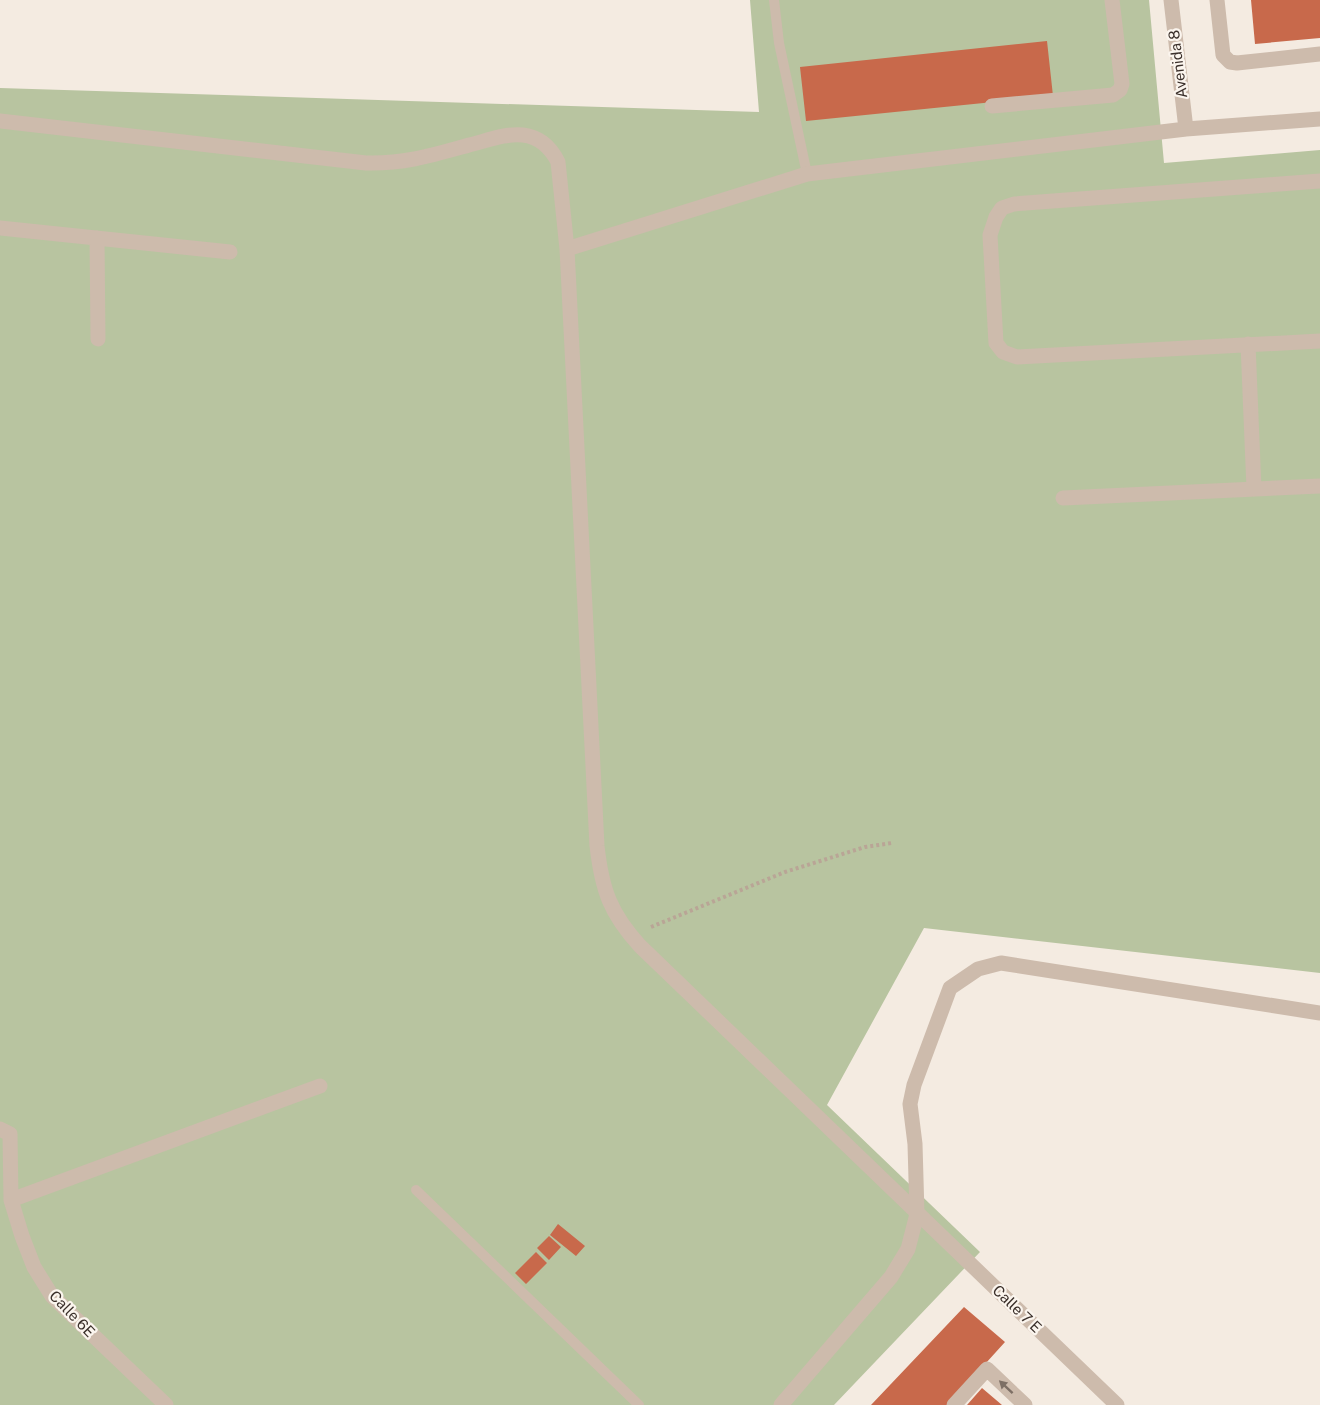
<svg xmlns="http://www.w3.org/2000/svg" width="1320" height="1405" viewBox="0 0 1320 1405" font-family="'Public Sans',sans-serif">
  <style>
    .green { fill: #b8c4a0 }
    .building { fill: #c8694b }
    .lines { fill: none; stroke-linecap: round; stroke-linejoin: round }
    .path { stroke: #b9a596; stroke-width: 4; stroke-dasharray: 3 3; stroke-linecap: butt }
    .service { stroke: #cdbbac; stroke-width: 10 }
    .minor { stroke: #cdbbac; stroke-width: 15 }
    .oneway { fill: #7d6f65 }
    .labels { text-anchor: middle; stroke-width: 4.5; stroke-linejoin: round; paint-order: stroke }
    .street-label { font-size: 15px; fill: #3b302b; stroke: #fbf5ee }
  </style>
  <rect width="100%" height="100%" fill="#f4ebe1"/>
  <!-- green -->
  <path class="green" d="M750,0H1149L1164,163L1320,150V973L924,928L827,1105L980,1252L834,1405H0V88L759,112Z"/>
  <!-- building -->
  <path class="building" d="M1251,0H1320V38L1255,44Z
    M1047,41L1053,96L806,121L800,67Z
    M558,1224L585,1246L576,1256L550,1235Z
    M549,1236L561,1247L549,1260L537,1248Z
    M536,1252L547,1263L526,1284L515,1273Z
    M964,1307L1005,1342L948,1405H871Z
    M982,1388L1002,1405H967Z"/>
  <g class="lines">
    <!-- path -->
    <path class="path" d="M651,927L785,872L865,847L892,843"/>
    <!-- service -->
    <path class="service" d="M774,0L779,43L807,174
      M416,1190L639,1405"/>
    <!-- minor -->
    <path class="minor" d="M1171,0L1186,129
      M1217,0L1223,55L1230,62L1237,63L1320,54
      M992,106L1113,95L1120,90L1122,84L1112,0
      M0,121L366,163C404,164 433,155 469,145C486,141 506,133 523,135C540,137 551,148 558,162L567,249L597,846C602,890 610,913 640,946L1117,1405
      M1320,181L1014,204L1002,208L996,217L990,235L996,343L1003,352L1017,357L1320,341
      M0,228L230,252
      M97,238L98,339
      M567,249L807,174L1186,129L1320,119
      M1248,344L1254,489
      M1063,498L1320,486
      M0,1129L10,1134L11,1200L22,1236L34,1267L52,1296L166,1405
      M11,1200L320,1086
      M781,1405L891,1277L908,1249L917,1214L915,1144L910,1104L914,1085L950,988L978,969L1001,963L1320,1013
      M954,1405L987,1369L1025,1405"/>
  </g>
  <!-- one-way arrows -->
  <defs><path id="oneway-solid" d="M-6-.8H1V-3.2L6.5 0L1 3.2V.8H-6Z" transform="scale(1.5)"/></defs>
  <use class="oneway" href="#oneway-solid" transform="translate(1006 1387) rotate(-137)"/>
  <g class="labels">
    <!-- street labels -->
    <g class="street-label">
      <text transform="translate(1178 64) rotate(-97)" y="5">Avenida 8</text>
      <text transform="translate(1017 1309) rotate(44)" y="5">Calle 7 E</text>
      <text transform="translate(72 1314) rotate(46)" y="5">Calle 6E</text>
    </g>
  </g>
</svg>
